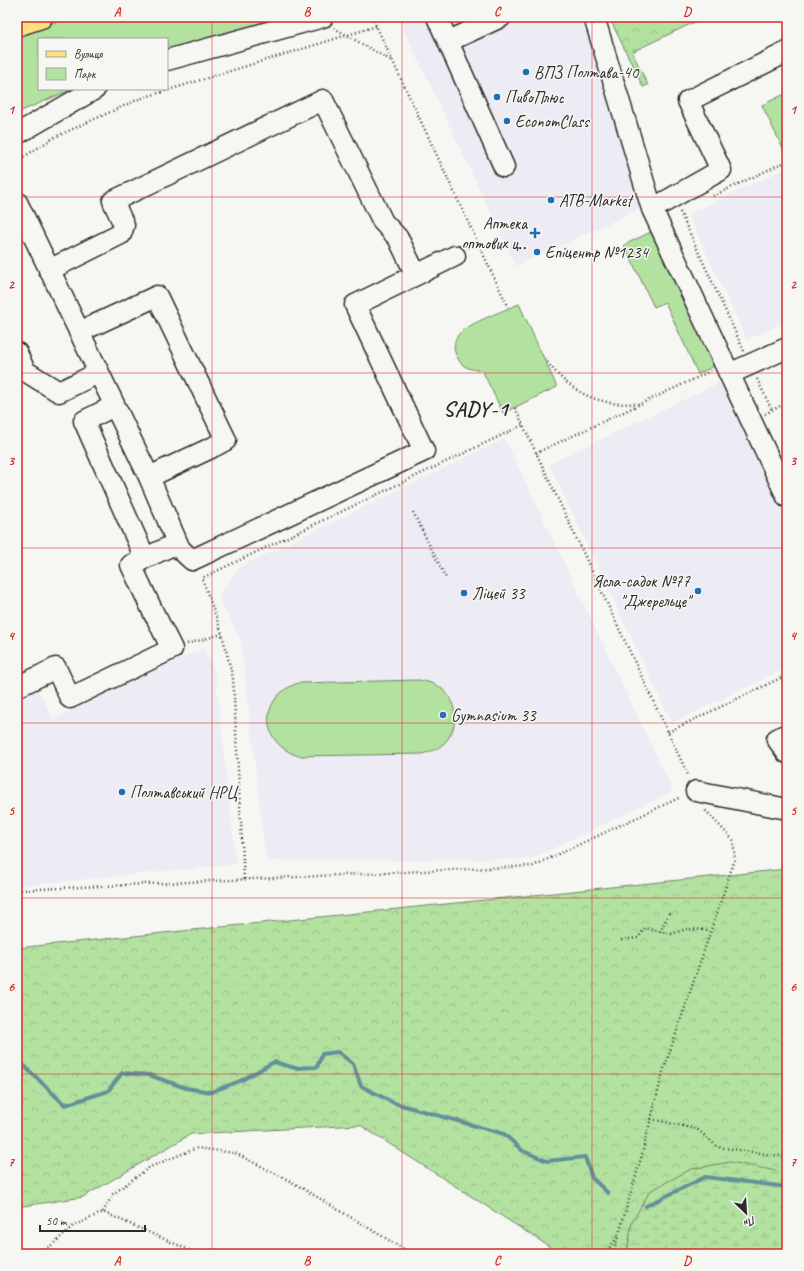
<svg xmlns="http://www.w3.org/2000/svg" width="804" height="1271" viewBox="0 0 804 1271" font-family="Caveat,sans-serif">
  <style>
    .built { fill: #edebf4 }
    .green { fill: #b3e1a0; stroke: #6f8666 }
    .forest { fill: url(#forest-crowns); stroke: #6f8666 }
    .wetland { fill: url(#wetland-marsh); stroke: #6f8666 }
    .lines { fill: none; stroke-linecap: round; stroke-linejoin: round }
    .stream { stroke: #62919a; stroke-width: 4 }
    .minor-casing { stroke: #2b2b2b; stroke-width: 23 }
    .major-casing { stroke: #2b2b2b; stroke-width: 25 }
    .path { stroke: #2b2b2b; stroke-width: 2.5; stroke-dasharray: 1 3; stroke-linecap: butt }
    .minor { stroke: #f6f6f2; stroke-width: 20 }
    .major { stroke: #fde080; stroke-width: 22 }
    .grid { fill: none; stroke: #d62828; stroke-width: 1; stroke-opacity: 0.55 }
    .poi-dot { fill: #1f6fb2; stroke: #f6f6f2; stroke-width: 1.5 }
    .labels { text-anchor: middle; stroke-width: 3; stroke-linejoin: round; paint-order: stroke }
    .poi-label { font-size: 17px; fill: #2b2b2b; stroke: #f6f6f2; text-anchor: start }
    .district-label { font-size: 21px; font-weight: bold; letter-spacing: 1px; fill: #2b2b2b; stroke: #f6f6f2 }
    .neatline { fill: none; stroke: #d62828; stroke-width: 1.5 }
    .grid-label { font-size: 13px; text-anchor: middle; font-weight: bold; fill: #d62828 }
  </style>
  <defs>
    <pattern id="forest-crowns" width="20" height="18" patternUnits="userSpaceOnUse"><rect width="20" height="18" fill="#b3e1a0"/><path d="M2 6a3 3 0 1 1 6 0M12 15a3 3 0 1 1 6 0" fill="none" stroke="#9ac18a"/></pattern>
    <pattern id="wetland-marsh" width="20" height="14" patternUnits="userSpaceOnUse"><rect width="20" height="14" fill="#b3e1a0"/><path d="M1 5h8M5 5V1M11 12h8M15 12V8" fill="none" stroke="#9ac18a"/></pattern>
  </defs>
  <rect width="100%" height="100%" fill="#f6f6f2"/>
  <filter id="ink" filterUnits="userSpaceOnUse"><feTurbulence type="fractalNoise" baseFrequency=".025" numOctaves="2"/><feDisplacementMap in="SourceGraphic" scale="8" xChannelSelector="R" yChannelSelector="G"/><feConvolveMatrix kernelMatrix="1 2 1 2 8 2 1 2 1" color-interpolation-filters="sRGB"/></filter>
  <g filter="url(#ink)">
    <!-- built -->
    <path class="built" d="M398,17H587L644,207L516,266Z
      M787,168V321L747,340L688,214Z
      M723,381L787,514V668L672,723L549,464Z
      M505,439L673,791L531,859L266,861L241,640L218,596L240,567Z
      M203,648L215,671L236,864L17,886V698L37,688L54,719Z"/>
    <!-- green -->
    <path class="green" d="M74,17H290L167,53V39H39V89H72L17,113V33Z
      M787,93V155H786L762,105Z
      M655,230L718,364L698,374L665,302L654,307L624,245Z
      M519,304L557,387L503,413L482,370C471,370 462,368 457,357C453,350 453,341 459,334C467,324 505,310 519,304Z
      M419,680C428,682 435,683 442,689C459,702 459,732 442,745C436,750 429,752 422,754L299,756C259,744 258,697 298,683Z"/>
    <!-- forest -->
    <path class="forest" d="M609,17H705L632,52L648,85L643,87Z
      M787,869V1173L779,1172L632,1222L627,1254H561L360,1125L191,1134L83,1197L17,1207V948Z"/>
    <!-- wetland -->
    <path class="wetland" d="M730,1162L787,1173V1254H627L632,1222L650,1191L691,1169Z"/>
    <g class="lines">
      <!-- stream -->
      <path class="stream" d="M17,1059L65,1105L108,1091L122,1073L149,1075L186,1088L211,1092L240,1081L274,1062L295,1068L317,1067L322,1054L338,1052L353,1064L361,1086L394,1103L504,1134L523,1151L547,1161L585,1157L592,1178L608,1193
        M646,1206L705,1177L787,1187"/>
      <defs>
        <path id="minor" d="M437,17L504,167
          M594,17L652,209L787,497
          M449,41L501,17
          M167,60L323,17
          M17,134L95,89
          M17,202L149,477L180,549L192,560L424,451L355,305L455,256
          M652,209L721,170L688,101L787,52
          M400,242L416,275
          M49,270L121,234L124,225L113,201L323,100L383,222L398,238
          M79,332L157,296L226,440L215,446
          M17,353L25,371L59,392L98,373
          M729,374L787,348
          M114,406L84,421L145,558
          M149,477L211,448
          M155,616L131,565L177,543
          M17,687L56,668L70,698L172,649L157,619
          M787,734L777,739L787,753
          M696,791L787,809"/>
        <path id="major" d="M17,25L41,17"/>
      </defs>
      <!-- minor casing -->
      <use href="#minor" class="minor-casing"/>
      <!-- major casing -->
      <use href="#major" class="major-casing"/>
      <!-- path -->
      <path class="path" d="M372,17L508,307
        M334,28L392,61
        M17,161L55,137L139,99L377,26
        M713,196L787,161
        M680,212L744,351
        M468,248L478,243
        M545,359C560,380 581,397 607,402C617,405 630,403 641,404
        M757,379L772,410
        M515,408L689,777
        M765,414L782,405
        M536,453L711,371
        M413,512L447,580
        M187,644L222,634
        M668,732L787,675
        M244,879L233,678L222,634L202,578L523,425
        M17,890L533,866L681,797
        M660,932L669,913
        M621,940L638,938L645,928L672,934L686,929L710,930
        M651,1119L697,1129L718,1147L787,1157
        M103,1212L113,1194L150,1167L197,1148L235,1153L292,1182L412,1254
        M33,1254L52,1245L73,1226L103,1212L198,1254
        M605,1254L617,1237
        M613,1254L641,1158L663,1072L735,859L733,840L705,810"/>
      <!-- minor -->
      <use href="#minor" class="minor"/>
      <!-- major -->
      <use href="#major" class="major"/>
    </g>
  </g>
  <!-- grid -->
  <path class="grid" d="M212,17V1254M402,17V1254M592,17V1254M17,197H787M17,373H787M17,548H787M17,723H787M17,898H787M17,1074H787"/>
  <!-- markers -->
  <g class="poi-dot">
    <circle cx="526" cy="72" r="4"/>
    <circle cx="497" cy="97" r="4"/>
    <circle cx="507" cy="121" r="4"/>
    <circle cx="551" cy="200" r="4"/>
    <path d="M533 227h4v4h4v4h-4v4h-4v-4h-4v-4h4z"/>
    <circle cx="537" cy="252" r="4"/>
    <circle cx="698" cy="591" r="4"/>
    <circle cx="464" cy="593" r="4"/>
    <circle cx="443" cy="715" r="4"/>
    <circle cx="122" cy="792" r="4"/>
  </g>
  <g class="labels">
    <!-- poi labels -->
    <g class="poi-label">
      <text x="534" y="78">ВПЗ Полтава-40</text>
      <text x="505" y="103">ПивоПлюс</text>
      <text x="515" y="127">EconomClass</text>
      <text x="559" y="206">ATB-Market</text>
      <text x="527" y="229" text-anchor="end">Аптека<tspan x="527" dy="20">оптових ц‥</tspan></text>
      <text x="545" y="258">Епіцентр №1234</text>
      <text x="690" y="587" text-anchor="end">Ясла-садок №77<tspan x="690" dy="20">"Джерельце"</tspan></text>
      <text x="472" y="599">Ліцей 33</text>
      <text x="451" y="721">Gymnasium 33</text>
      <text x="130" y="798">Полтавський НРЦ</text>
    </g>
    <!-- district labels -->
    <g class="district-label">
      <text x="476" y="416">SADY-1</text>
    </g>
  </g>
  <!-- margin -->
  <rect width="804" height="1271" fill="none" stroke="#f6f6f2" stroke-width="44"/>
  <!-- legend -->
  <rect x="38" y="38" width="130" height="52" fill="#f6f6f2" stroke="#a5a5a2"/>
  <rect x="46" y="51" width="20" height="6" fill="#fde080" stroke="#a5a5a2"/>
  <text x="74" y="58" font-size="12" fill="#2b2b2b">Вулиця</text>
  <rect x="46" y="68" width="20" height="12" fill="#b3e1a0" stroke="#a5a5a2"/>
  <text x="74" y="78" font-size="12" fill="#2b2b2b">Парк</text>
  <!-- north arrow -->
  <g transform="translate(746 1213) rotate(155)" stroke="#f6f6f2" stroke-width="3" paint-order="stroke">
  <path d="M0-3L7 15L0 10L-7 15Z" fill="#2b2b2b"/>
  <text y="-6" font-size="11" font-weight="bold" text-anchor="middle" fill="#2b2b2b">Пн</text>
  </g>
  <!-- scale -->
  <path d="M40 1225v6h105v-6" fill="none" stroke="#2b2b2b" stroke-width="2"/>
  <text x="46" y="1225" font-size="12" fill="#2b2b2b" stroke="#f6f6f2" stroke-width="3" paint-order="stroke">50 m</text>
  <rect x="22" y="22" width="760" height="1227" class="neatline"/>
  <g class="grid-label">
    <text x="117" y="16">A</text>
    <text x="307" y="16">B</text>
    <text x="497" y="16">C</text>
    <text x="687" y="16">D</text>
    <text x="11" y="114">1</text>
    <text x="793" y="114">1</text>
    <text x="11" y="289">2</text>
    <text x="793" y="289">2</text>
    <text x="11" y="465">3</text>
    <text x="793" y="465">3</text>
    <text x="11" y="640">4</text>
    <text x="793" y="640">4</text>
    <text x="11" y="815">5</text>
    <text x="793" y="815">5</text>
    <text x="11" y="991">6</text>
    <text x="793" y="991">6</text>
    <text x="11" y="1166">7</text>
    <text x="793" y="1166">7</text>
    <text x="117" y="1265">A</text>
    <text x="307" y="1265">B</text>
    <text x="497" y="1265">C</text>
    <text x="687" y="1265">D</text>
  </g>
</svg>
